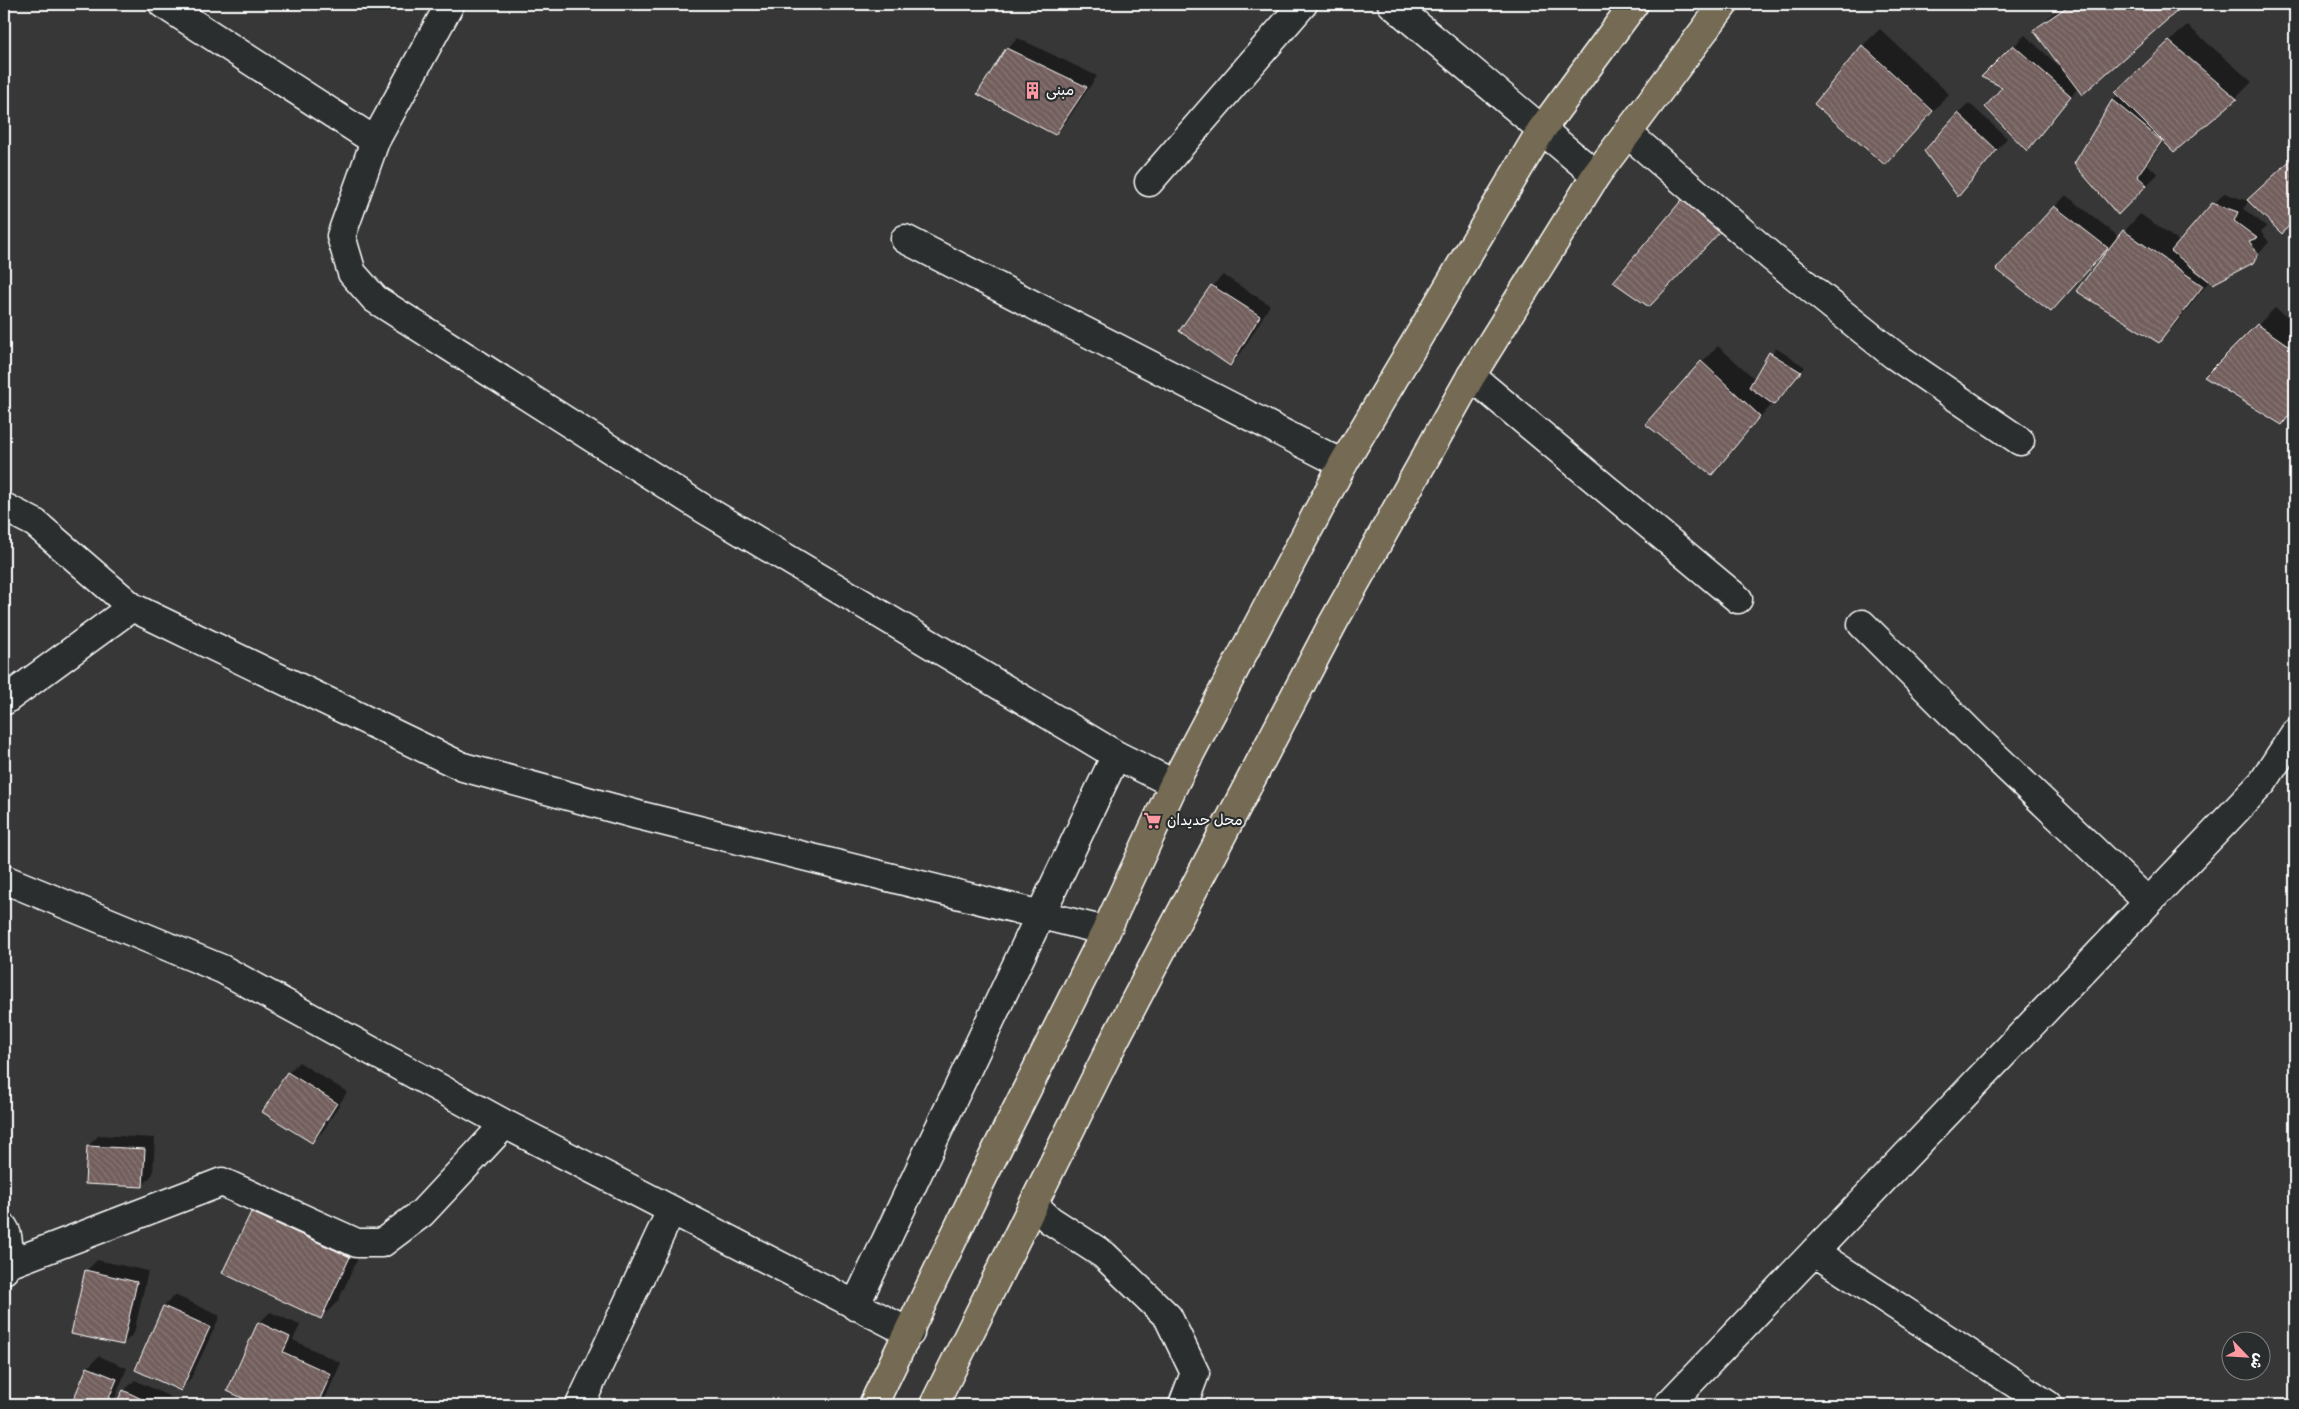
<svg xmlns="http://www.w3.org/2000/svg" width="2299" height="1409" viewBox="0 0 2299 1409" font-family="Delius,'Playpen Sans Arabic',sans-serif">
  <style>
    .shadow { fill: #0007 }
    .building { fill: url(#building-back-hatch); stroke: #fff }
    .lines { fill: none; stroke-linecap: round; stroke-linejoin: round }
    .minor-casing { stroke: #fff; stroke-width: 31 }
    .major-casing { stroke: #fff; stroke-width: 31 }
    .minor { stroke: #2a2d2e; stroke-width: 28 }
    .major { stroke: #746b52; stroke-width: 28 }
    .labels { text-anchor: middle; stroke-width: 4.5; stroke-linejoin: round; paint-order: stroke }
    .poi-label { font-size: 15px; fill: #fff; stroke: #2a2d2e; text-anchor: start }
  </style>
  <defs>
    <pattern id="building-back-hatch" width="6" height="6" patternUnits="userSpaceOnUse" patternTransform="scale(1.25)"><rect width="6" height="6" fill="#725f5d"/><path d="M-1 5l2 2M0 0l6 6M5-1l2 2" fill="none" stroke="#877775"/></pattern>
  </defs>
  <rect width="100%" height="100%" fill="#383737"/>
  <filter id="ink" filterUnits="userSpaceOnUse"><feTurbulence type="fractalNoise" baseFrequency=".02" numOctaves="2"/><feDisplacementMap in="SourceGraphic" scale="10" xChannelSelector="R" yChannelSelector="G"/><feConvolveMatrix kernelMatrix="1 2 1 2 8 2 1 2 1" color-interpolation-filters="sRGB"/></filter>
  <g filter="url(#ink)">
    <!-- shadow -->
    <path class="shadow" d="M2066,4H2183L2082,93L2078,88L2027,150L2004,86L1983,77L2025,35L2061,68L2035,30L2052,14Z
      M2187,25L2252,82L2236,98L2164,141L2147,164L2158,174L2118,213L2076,164L2113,100L2133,77Z
      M1880,29L1949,94L1901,146L1815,104L1863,45Z
      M1018,38L1097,76L1066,122L1055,133L1007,49Z
      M1969,103L2007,138L1969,184L1958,114Z
      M2295,156V219L2282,232L2260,189Z
      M2224,193L2248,201L2244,209L2267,227L2261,232L2269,242L2252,262L2210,280L2175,325L2159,341L2107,249L2051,311L1998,269L2066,195L2119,237L2140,214L2180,242Z
      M1223,275L1270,305L1241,353L1230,364L1212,286Z
      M2275,308L2295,322V410L2282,423L2206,376Z
      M1718,346L1755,379L1776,348L1805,367L1711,473L1702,362Z
      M299,1062L347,1092L323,1131L312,1142L264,1112L288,1073Z
      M99,1135L155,1138L153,1174L142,1186L88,1146Z
      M268,1196L366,1241L338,1301L321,1318L252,1212Z
      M97,1260L148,1271L134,1333L123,1344L86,1271Z
      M175,1295L220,1316L191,1378L180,1390L136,1369L164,1306Z
      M270,1312L300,1325L293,1340L341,1363L322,1405H261L228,1390L259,1323Z
      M99,1356L127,1368L112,1405H72L88,1367Z
      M135,1380L187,1405H117L124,1391Z"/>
    <!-- building -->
    <path class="building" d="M2071,4H2183L2184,5L2082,95L2033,30Z
      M2169,41L2237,99L2174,152L2115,93Z
      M1862,45L1933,111L1885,165L1814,104Z
      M2013,45L2071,96L2027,151L1985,107L2002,87L1981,77Z
      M1006,48L1087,87L1055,135L977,94Z
      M2112,100L2162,141L2137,176L2147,185L2118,215L2074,164Z
      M1958,113L1997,150L1958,197L1924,151Z
      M2295,156V218L2282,234L2247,200Z
      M1685,196L1722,230L1649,307L1613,282Z
      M2212,203L2238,212L2234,221L2257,238L2249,241L2258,254L2253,263L2213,284L2171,251Z
      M2054,206L2108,248L2051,312L1996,269Z
      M2123,230L2203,286L2159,343L2076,291Z
      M1211,285L1260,316L1230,366L1179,331Z
      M2257,324L2295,350V407L2282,425L2204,377Z
      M1769,352L1801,372L1774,405L1749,387Z
      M1701,361L1760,416L1712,475L1645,424Z
      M287,1072L337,1103L312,1143L262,1112Z
      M87,1146L145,1149L143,1187L85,1184Z
      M251,1212L350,1257L321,1319L222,1273Z
      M85,1270L137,1282L123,1345L71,1334Z
      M163,1306L210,1327L181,1391L135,1370Z
      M258,1322L290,1337L283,1352L331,1374L317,1405H258L227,1391Z
      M87,1367L117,1379L106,1405H71Z
      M123,1390L154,1405H115Z"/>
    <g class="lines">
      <defs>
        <path id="minor" d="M163,4L375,141
          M450,4L375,141L341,236L352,273L375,299L704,509L1116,755L1174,784
          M1392,4L1596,175
          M1627,133L1773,258L1894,355L2020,441
          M1149,182L1303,4
          M905,239L1343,464
          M1471,376L1738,599
          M4,507L35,523L132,607
          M1862,624L1976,738L2148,902
          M4,701L132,607L463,767L638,815L1106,931
          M4,879L222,969L505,1124L910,1333
          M1034,1205L1050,1220L1104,1255L1168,1317L1195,1373L1183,1405
          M4,1228C10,1237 9,1260 4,1270
          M1814,1252L2048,1405
          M6,1265L222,1182L357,1243H382L422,1213L505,1124
          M855,1306L1116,755
          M580,1405L671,1211
          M1668,1405L2263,782L2295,733"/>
        <path id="major" d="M873,1405L983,1177L1106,931L1174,784L1343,464L1542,129L1634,4
          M934,1405L1113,1043L1333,623L1471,376L1596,175L1724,4"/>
      </defs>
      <!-- minor casing -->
      <use href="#minor" class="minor-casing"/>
      <!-- major casing -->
      <use href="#major" class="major-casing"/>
      <!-- minor -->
      <use href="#minor" class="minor"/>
      <!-- major -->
      <use href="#major" class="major"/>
    </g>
  </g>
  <!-- icons -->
  <defs>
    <symbol id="building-bare" viewBox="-9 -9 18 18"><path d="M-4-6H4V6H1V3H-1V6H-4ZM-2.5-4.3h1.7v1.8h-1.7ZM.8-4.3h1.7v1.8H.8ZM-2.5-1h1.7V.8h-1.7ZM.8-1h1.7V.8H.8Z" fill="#ff9aa2" stroke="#2a2d2e" stroke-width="2.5" paint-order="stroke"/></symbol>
    <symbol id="supermarket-bare" viewBox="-9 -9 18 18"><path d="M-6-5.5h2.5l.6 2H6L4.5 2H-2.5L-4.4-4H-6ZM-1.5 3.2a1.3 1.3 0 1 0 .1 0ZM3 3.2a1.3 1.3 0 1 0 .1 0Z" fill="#ff9aa2" stroke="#2a2d2e" stroke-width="2.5" paint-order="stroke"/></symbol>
  </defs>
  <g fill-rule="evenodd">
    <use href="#building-bare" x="1020" y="78" width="25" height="25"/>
    <use href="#supermarket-bare" x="1140" y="808" width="25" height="25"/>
  </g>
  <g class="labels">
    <!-- poi labels -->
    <g class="poi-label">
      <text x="1046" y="95">مبنى</text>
      <text x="1167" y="825">محل حديدان</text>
    </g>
  </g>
  <!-- margin -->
  <rect width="2299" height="1409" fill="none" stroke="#2a2d2e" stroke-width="20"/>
  <rect x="10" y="10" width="2279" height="1389" fill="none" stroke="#fff" stroke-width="2" filter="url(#ink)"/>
  <!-- north arrow -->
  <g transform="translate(2246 1356) rotate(115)"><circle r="24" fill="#2a2d2e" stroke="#7f8182"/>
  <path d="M0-4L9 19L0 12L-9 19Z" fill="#ff9aa2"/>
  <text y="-8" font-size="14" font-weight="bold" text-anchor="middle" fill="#ffffff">ش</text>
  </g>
</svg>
